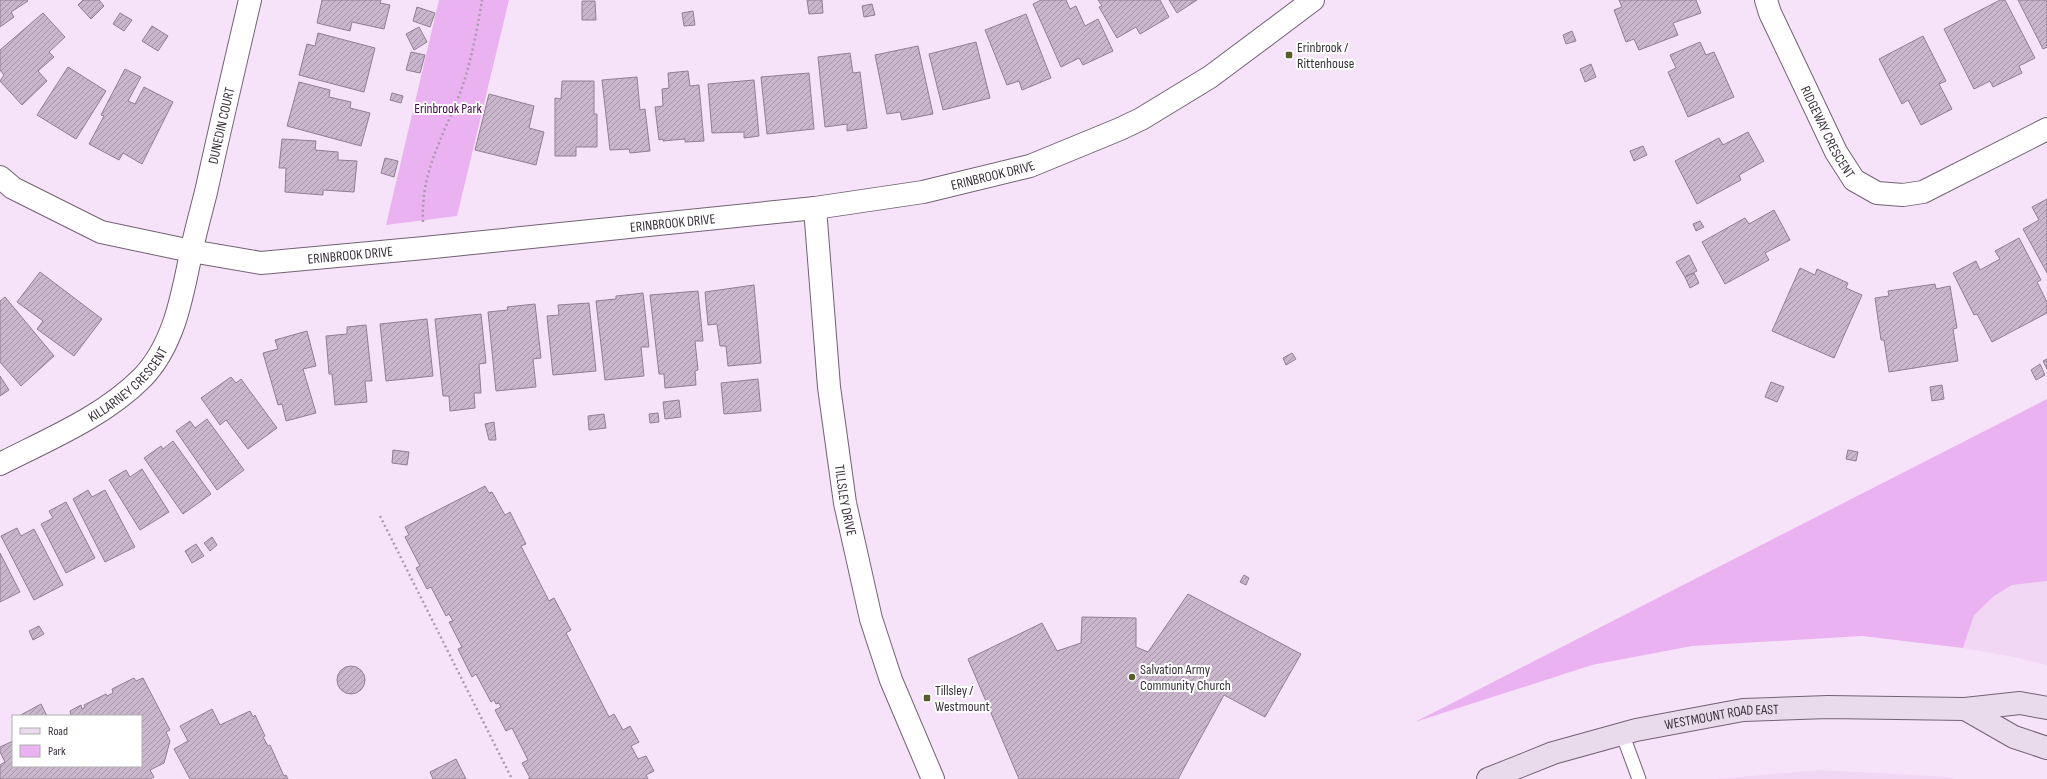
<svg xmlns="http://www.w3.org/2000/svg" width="2047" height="779" viewBox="0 0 2047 779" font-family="'Sofia Sans Condensed',sans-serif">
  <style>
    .built { fill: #f1d7f4 }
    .green { fill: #ebb2f2 }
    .building { fill: url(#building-hatch); stroke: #917e93 }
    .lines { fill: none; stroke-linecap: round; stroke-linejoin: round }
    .lane-casing { stroke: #736175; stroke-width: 15 }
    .street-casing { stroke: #736175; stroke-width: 24 }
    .secondary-casing { stroke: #736175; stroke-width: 24 }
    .path { stroke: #aa9bab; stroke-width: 2.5; stroke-dasharray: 2 3; stroke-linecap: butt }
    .lane { stroke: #fff; stroke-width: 13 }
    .street { stroke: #fff; stroke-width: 22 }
    .secondary { stroke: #eadbec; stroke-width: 22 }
    .poi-dot { fill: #595d2b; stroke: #fff; stroke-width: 1.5 }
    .labels { text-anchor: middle; stroke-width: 4; stroke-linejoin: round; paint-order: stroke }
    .poi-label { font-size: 14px; fill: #39313a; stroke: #fff; text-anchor: start }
    .park-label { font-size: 14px; fill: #470b4e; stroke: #fff }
    .street-label { font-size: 14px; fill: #39313a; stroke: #fff }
  </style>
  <defs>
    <pattern id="building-hatch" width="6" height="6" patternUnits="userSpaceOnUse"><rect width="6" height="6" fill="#cab6cc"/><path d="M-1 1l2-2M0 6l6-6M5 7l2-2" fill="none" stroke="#a595a7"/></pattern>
  </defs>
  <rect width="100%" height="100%" fill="#f7e3f9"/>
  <!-- built -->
  <path class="built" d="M2047,581V665L2009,656L1963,648L1974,615L1994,596L2012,585Z
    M1820,770L1948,777L1956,779H1716Z"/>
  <!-- green -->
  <path class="green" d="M439,0H509L457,216L386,225Z
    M2047,399V581L2012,585L1994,596L1974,615L1963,648L1862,636L1692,646L1592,665L1415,722Z"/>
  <!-- building -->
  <path class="building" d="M0,0H27L28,1L11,12L14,17L0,27Z
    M83,0H99L104,6L91,19L78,5Z
    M322,0H381L380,3L390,5L384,29L352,22L350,31L317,23Z
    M807,0H822L823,13L809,14Z
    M1041,0H1066L1070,9L1076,6L1085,26L1098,19L1113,51L1083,65L1079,58L1061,67L1033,4Z
    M1098,0H1160L1169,17L1140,34L1136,27L1117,38L1099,7L1102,6Z
    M1169,0H1197L1177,13Z
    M1619,0H1696L1701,13L1673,23L1678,35L1639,50L1634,39L1626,42L1614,10L1622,7Z
    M2000,0H2005L2035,58L2019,66L2022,73L1993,87L1990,81L1974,89L1944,29Z
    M2018,0H2047V47L2043,49Z
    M582,1H595L596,20H582Z
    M872,4L875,15L864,17L862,6Z
    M417,7L435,13L430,27L413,21Z
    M693,11L695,25L684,26L682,13Z
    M43,13L65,37L49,52L54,57L38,71L47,81L22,105L0,81L4,75L0,70V50Z
    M120,13L132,20L124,31L113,24Z
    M1026,14L1051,78L1022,90L1019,81L1007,85L985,30Z
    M152,26L168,36L158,51L142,41Z
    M419,27L427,42L414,50L406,34Z
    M1572,31L1576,41L1566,44L1563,35Z
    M318,33L375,48L364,92L299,75L307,44L315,46Z
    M1923,36L1946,81L1939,84L1952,109L1921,125L1908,100L1902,104L1879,59Z
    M976,42L990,98L943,110L929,54Z
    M1700,42L1706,55L1714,52L1734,97L1688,117L1668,72L1676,68L1670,55Z
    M918,46L933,114L902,120L900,112L887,114L875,55Z
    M411,52L425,55L420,73L406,70Z
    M850,53L853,73L860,72L867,128L847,131V124L825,127L818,57Z
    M1591,64L1596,77L1585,82L1580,69Z
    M68,67L106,91L76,139L37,115Z
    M125,69L141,77L128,101L135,104L144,87L173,102L142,164L123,153L119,160L89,144L104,116L101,115Z
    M688,71L690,86L699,85L704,141L685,142V139L663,141V139L659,140L655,107L663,106L662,89L669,88L668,73Z
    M809,73L814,129L767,134L761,77Z
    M637,77L640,110L645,109L650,151L630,153L629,149L610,150L602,80Z
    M754,80L759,136L744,138V132L712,133L708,84Z
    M562,81H594V114H597V147H576V156H555V98L561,99Z
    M299,82L330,90L329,97L351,102L350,108L370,113L361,146L287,126Z
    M392,93L403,96L401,103L390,100Z
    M489,94L534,106L529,128L544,132L536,165L475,150Z
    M1748,132L1764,161L1739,175L1741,180L1697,204L1675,161L1719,138L1723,145Z
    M282,139L316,141L315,150L338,152V160L357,161L354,192L323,190V195L285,192L286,168H279Z
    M1643,146L1647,155L1634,161L1630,151Z
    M385,158L398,161L394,177L381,173Z
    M2047,199V273L2023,229L2039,220L2032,207Z
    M1774,210L1790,240L1765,253L1769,260L1725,284L1702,242L1745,218L1749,224Z
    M1700,221L1704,227L1696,231L1693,224Z
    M2019,238L2041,280L2037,282L2047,302V313L1992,342L1977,314L1974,315L1953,273L1976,261L1980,270L2000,259L1995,251Z
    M1689,255L1697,271L1685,277L1676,262Z
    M1800,268L1815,275L1817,269L1848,283L1846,288L1862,295L1834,358L1772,331Z
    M40,272L102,319L74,356L37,329L43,321L17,302Z
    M1694,273L1699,283L1690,288L1685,277Z
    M1935,284L1936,289L1950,286L1957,328L1953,329L1958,361L1889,372L1884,340H1881L1875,298L1889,296L1888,291Z
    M754,285L761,363L728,366L726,346H720L717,324L708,325L705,292Z
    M698,291L703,341H695L698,370L695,371L696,385L665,388L664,374H659L650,295Z
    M643,293L649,347H641L644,376L605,380L596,301L616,299V296Z
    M5,297L54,356L21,386L0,362V301Z
    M589,303L596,371L553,375L547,316L559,315L558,305Z
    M535,304L541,358L533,359L536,387L496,391L488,312L508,310L507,307Z
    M481,314L486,363L479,364L481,393H474L475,408L450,411L449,396H443L435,319Z
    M427,319L433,376L386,381L380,324Z
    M366,325L372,381H365L367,402L335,405L332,374H329L326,336L347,334V327Z
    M307,331L316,366L303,369L316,413L286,421L282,404L278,405L263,353L278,349L275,340Z
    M1292,353L1296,359L1286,365L1283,358Z
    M2047,359V369L2043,361Z
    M2040,364L2045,375L2036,380L2031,370Z
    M0,376L9,390L0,396Z
    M231,377L236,383L241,379L277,428L248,449L226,420L220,425L201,398Z
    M758,379L761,411L724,414L721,383Z
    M1771,382L1784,387L1777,402L1765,397Z
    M1942,385L1944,399L1932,401L1930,387Z
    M679,400L681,417L665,419L663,402Z
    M658,413L659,422L650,423L649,414Z
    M604,414L606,428L589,430L588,416Z
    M207,419L244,470L217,490L176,431L190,421L195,428Z
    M494,422L496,440H489L485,424Z
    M173,441L211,494L183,514L144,458L161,446L163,449Z
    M393,450L409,452L407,465L392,463Z
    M1848,450L1858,452L1856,461L1846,459Z
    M142,469L169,512L140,530L109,480L126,470L130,477Z
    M485,486L489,493L492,492L505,515L510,512L526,544L521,546L549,601L554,598L571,630L566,633L609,717L614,714L623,730L630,726L639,742L631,746L638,759L646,756L654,771L646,775L648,779H528L530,778L522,763L528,760L512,728L506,731L495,710L501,707L499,703L496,704L494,700L491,702L476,674L472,677L458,649L462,647L449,622L453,621L449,614L446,616L431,587L427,589L416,568L420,566L405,537L409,535L405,527Z
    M88,490L92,497L105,490L135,547L105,562L73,499Z
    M66,502L95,558L66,573L41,524L53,518L49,511Z
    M17,528L21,536L34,529L63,585L34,600L1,536Z
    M212,537L217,545L210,551L204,543Z
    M196,544L204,556L192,563L185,551Z
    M0,553L20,592L0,602Z
    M1244,575L1249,578L1246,585L1240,582Z
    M1188,594L1301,654L1265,717L1224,695L1178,779H1019L968,659L1042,623L1057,651L1081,643L1082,617L1136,618V647L1148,652Z
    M39,626L44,634L33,640L29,631Z
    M337 680a14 14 0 1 1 28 0a14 14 0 1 1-28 0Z
    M134,678L136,681L143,678L170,730L166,732L170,741L164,763L150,770L154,777L150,779H0V765L5,762L0,752V747L13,741V766H141V716H68L71,715L70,711L81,705L82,709L85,707L84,705L106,694L107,696L113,693L112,689Z
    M41,704L47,716H19Z
    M212,709L220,725L250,711L253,717L255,715L265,736L263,737L268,746L270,745L284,776L286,775L288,779H190L174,749L188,741L180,726Z
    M456,759L466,779H433L430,772Z"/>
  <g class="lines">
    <defs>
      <path id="lane" d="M1622,733L1639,779"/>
      <g id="street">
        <path id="s1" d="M1766,0L1770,13L1836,152L1854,180L1877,193L1903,195L1923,192L2047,129"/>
        <path id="s2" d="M0,177L13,188L101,232L191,251L261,263L424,248L815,208L923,192L1030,166L1120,129L1141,119L1210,77L1313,0"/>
        <path id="s3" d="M815,208L829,387L845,503L871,619L891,680L933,779"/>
        <path id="s4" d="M0,464C49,439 103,417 142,378C174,345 182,297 191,253C195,233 201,212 206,192C220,128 235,64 250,0"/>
      </g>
      <g id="secondary">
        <path d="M1965,709L2014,737L2047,748"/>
        <path id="s5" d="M1488,779L1553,753L1636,730L1743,710L1828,707L1965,709L2020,703L2047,708"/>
      </g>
    </defs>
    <!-- lane casing -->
    <use href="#lane" class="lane-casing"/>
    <!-- street casing -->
    <use href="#street" class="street-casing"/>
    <!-- secondary casing -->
    <use href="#secondary" class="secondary-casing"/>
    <!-- path -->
    <path class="path" d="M423,222C420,164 451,126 466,75C473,51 478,25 482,0
      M380,516L512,779"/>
    <!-- lane -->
    <use href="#lane" class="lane"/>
    <!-- street -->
    <use href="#street" class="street"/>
    <!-- secondary -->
    <use href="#secondary" class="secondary"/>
  </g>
  <!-- markers -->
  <g class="poi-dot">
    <rect x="1285" y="51" width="8" height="8" rx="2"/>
    <circle cx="1132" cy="677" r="4"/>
    <rect x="923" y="694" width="8" height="8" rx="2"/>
  </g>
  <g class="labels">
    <!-- poi labels -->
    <g class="poi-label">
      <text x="1297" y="52">Erinbrook /<tspan x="1297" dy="16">Rittenhouse</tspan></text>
      <text x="1140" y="674">Salvation Army<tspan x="1140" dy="16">Community Church</tspan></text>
      <text x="935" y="695">Tillsley /<tspan x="935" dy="16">Westmount</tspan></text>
    </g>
    <!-- park labels -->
    <g class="park-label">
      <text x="448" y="113">Erinbrook Park</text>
    </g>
    <!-- street labels -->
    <g class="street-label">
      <text dy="5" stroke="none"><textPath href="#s4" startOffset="434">DUNEDIN COURT</textPath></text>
      <text dy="5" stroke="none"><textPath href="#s1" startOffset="146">RIDGEWAY CRESCENT</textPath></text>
      <text dy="5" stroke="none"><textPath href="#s2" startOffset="1016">ERINBROOK DRIVE</textPath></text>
      <text dy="5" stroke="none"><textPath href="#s2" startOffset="692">ERINBROOK DRIVE</textPath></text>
      <text dy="5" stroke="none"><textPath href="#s2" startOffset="368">ERINBROOK DRIVE</textPath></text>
      <text dy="5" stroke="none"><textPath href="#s4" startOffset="152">KILLARNEY CRESCENT</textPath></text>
      <text dy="5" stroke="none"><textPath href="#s3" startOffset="294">TILLSLEY DRIVE</textPath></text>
      <text dy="5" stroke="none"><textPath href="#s5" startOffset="243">WESTMOUNT ROAD EAST</textPath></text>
    </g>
  </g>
  <!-- legend -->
  <rect x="12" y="715" width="130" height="52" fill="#ffffff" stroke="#b0adb0"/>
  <rect x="20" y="728" width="20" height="6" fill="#eadbec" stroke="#b0adb0"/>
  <text x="48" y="735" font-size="12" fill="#39313a">Road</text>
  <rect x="20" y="745" width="20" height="12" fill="#ebb2f2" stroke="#b0adb0"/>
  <text x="48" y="755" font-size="12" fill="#39313a">Park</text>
</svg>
